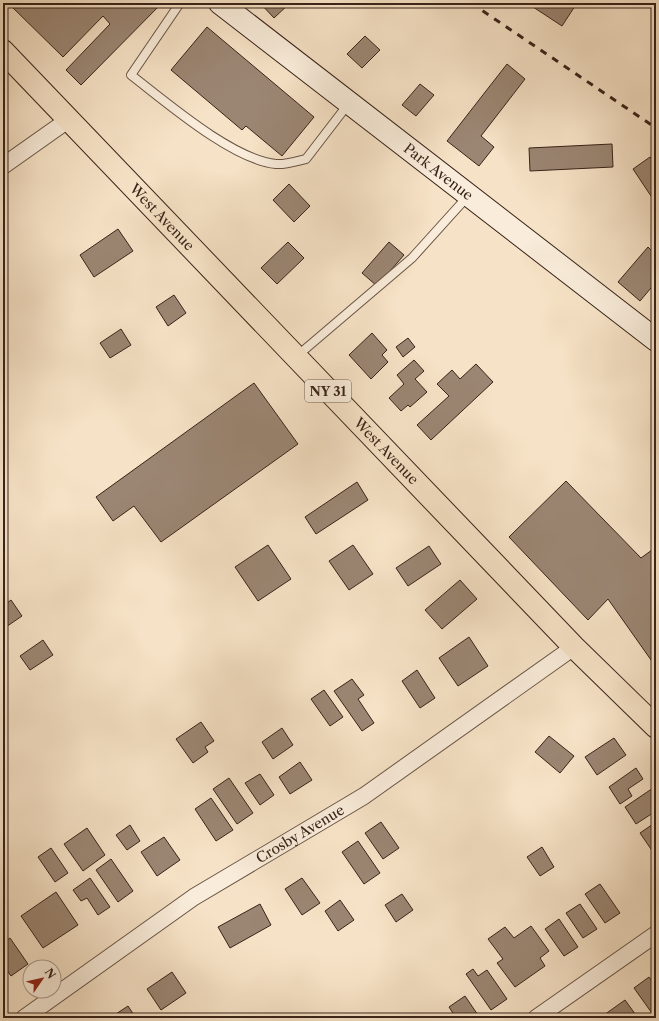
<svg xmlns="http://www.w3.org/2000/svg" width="659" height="1021" viewBox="0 0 659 1021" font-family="'Libre Caslon Text',serif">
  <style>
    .building { fill: #9b8673; stroke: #382319 }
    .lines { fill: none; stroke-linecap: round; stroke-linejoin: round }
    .lane-casing { stroke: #685344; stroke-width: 10 }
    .street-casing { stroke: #685344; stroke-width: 18 }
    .secondary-casing { stroke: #382319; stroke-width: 24 }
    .highway-casing { stroke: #382319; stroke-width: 24 }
    .lane { stroke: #f9ecda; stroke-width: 8 }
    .street { stroke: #f9ecda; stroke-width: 16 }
    .secondary { stroke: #f9ecda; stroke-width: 22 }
    .highway { stroke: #f6e2c6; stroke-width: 22 }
    .rail { stroke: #382319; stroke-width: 3; stroke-dasharray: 7 7; stroke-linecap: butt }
    .labels { text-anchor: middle; stroke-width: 3.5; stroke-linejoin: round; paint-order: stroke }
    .shield { fill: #f9ecda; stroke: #725f53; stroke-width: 1 }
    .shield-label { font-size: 13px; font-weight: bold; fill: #382319 }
    .street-label { font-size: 14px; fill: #382319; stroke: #f9ecda }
  </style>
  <rect width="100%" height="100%" fill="#f6e2c6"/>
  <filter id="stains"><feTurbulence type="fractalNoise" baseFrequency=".005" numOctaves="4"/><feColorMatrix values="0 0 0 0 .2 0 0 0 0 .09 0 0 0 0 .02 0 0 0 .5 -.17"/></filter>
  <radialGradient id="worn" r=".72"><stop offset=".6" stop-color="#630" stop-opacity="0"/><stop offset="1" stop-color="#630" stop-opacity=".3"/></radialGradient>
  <!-- building -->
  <path class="building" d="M8,3H162L81,85L66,70L110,24L103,16L63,57Z
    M260,3H290L274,18Z
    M527,3H577L562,26Z
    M207,27L314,117L282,156L246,126L242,130L171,70Z
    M365,36L380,50L362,68L347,54Z
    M507,64L525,79L481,136L494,147L479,166L447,141Z
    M420,84L434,95L416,116L402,105Z
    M612,144L613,167L530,171L529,148Z
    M650,157L656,166V196L653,199L633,169Z
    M289,184L310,206L294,222L273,200Z
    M118,229L133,251L94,277L80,255Z
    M288,242L304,258L277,284L261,268Z
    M389,242L404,255L377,286L362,273Z
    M648,247L656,255V282L640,301L618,282Z
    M174,295L186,313L168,326L156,307Z
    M121,329L131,345L110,358L100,343Z
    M372,333L387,350L382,355L388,362L371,379L349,355Z
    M408,338L415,347L403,357L396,347Z
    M414,360L424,371L415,379L427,392L410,407L408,405L401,411L389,398L404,384L397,375Z
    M476,364L493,382L431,440L417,425L449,396L437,384L452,370L460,379Z
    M254,383L298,444L161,542L134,506L113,521L96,497Z
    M566,481L641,558L656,547V667L608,599L588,620L509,537Z
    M357,482L368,500L316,534L305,517Z
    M268,545L291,579L258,601L235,567Z
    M353,545L373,574L349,590L329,561Z
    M429,546L441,564L408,586L396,568Z
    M460,580L477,599L442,629L425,610Z
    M11,600L22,616L3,629V606Z
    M469,637L488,666L458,686L439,658Z
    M43,640L53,655L30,670L20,656Z
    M417,670L435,698L420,708L402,681Z
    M352,679L364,695L358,699L374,723L362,731L334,691Z
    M324,690L343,717L330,726L311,699Z
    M201,722L214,741L205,747L208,752L193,763L176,739Z
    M282,728L293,745L273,759L262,742Z
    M549,736L574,756L560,773L535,752Z
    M614,738L626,755L597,775L585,757Z
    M300,762L312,780L290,794L279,777Z
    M636,768L643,779L628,789L632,796L620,804L609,787Z
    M260,774L274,795L260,805L245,783Z
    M229,778L253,813L237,824L213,789Z
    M656,786V811L636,824L625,807Z
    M211,798L233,830L216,841L195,809Z
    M381,822L399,848L383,859L365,833Z
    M656,822V850L653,852L640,833Z
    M130,825L140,841L127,850L116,835Z
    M87,828L105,855L83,871L64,844Z
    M164,837L180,860L157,876L141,852Z
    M358,841L380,873L364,884L342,852Z
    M542,847L554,867L540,876L527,857Z
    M51,848L68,873L55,882L38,857Z
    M111,859L133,891L118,902L96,870Z
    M90,878L110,907L98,915L87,898L81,901L73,890Z
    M302,878L320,903L302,915L285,889Z
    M600,884L620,913L605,923L585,894Z
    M56,892L78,925L43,948L21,916Z
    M402,894L413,910L396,922L385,905Z
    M340,900L354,920L338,931L325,911Z
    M260,904L271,925L230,948L218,927Z
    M580,904L597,929L583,938L566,913Z
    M559,919L578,947L564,956L545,929Z
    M531,926L549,951L540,958L545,966L515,987L497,963L503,959L488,939L505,927L514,938Z
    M10,938L28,964L11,976L3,964V943Z
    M473,969L478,976L487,970L507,999L491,1010L466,974Z
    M172,972L186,993L161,1010L147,989Z
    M649,977L656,987V1015L654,1016L634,988Z
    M465,996L480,1018H456L449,1007Z
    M625,1000L638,1018H606L604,1015Z
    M128,1006L136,1018H110Z"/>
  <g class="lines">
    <defs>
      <path id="lane" d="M180,3L131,75C166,102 233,160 276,164C285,165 297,161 306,159L349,103
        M297,356L412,258L468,196"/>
      <g id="street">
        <path d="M3,166L68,120"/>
        <path id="s1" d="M24,1018L194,897L364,796L574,647"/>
        <path d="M536,1018L656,934"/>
      </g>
      <g id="secondary">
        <path id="s2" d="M220,3L656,340"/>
      </g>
      <g id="highway">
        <path id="s3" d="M3,51L574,647L656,727"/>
      </g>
    </defs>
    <!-- lane casing -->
    <use href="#lane" class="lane-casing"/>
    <!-- street casing -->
    <use href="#street" class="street-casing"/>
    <!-- secondary casing -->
    <use href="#secondary" class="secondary-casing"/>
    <!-- highway casing -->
    <use href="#highway" class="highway-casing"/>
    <!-- lane -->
    <use href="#lane" class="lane"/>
    <!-- street -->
    <use href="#street" class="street"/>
    <!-- secondary -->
    <use href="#secondary" class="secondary"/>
    <!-- highway -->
    <use href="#highway" class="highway"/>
    <!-- rail -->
    <path class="rail" d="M471,3L656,128"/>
  </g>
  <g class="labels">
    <!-- shield labels -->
    <rect class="shield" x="305" y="380" width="46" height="22" rx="3"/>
    <g class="shield-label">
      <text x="328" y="396">NY 31</text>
    </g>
    <!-- street labels -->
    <g class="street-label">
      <text dy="5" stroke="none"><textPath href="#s2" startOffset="276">Park Avenue</textPath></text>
      <text dy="5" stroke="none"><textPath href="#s3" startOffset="230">West Avenue</textPath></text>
      <text dy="5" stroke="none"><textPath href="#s3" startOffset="554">West Avenue</textPath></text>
      <text dy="5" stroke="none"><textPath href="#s1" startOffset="332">Crosby Avenue</textPath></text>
    </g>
  </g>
  <!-- margin -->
  <rect width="659" height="1021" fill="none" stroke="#f6e2c6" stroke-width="16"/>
  <rect x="4" y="4" width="651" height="1013" fill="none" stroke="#382319" stroke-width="2"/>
  <rect x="8" y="8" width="643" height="1005" fill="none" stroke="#382319"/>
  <!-- north arrow -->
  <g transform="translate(42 979) rotate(56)"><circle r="19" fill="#f9ecda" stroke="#ac9c8d"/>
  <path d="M0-3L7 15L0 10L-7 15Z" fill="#8f2418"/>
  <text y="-6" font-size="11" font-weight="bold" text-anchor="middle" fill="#382319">N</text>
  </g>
  <rect width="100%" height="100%" filter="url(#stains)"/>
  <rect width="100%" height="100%" fill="url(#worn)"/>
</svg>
